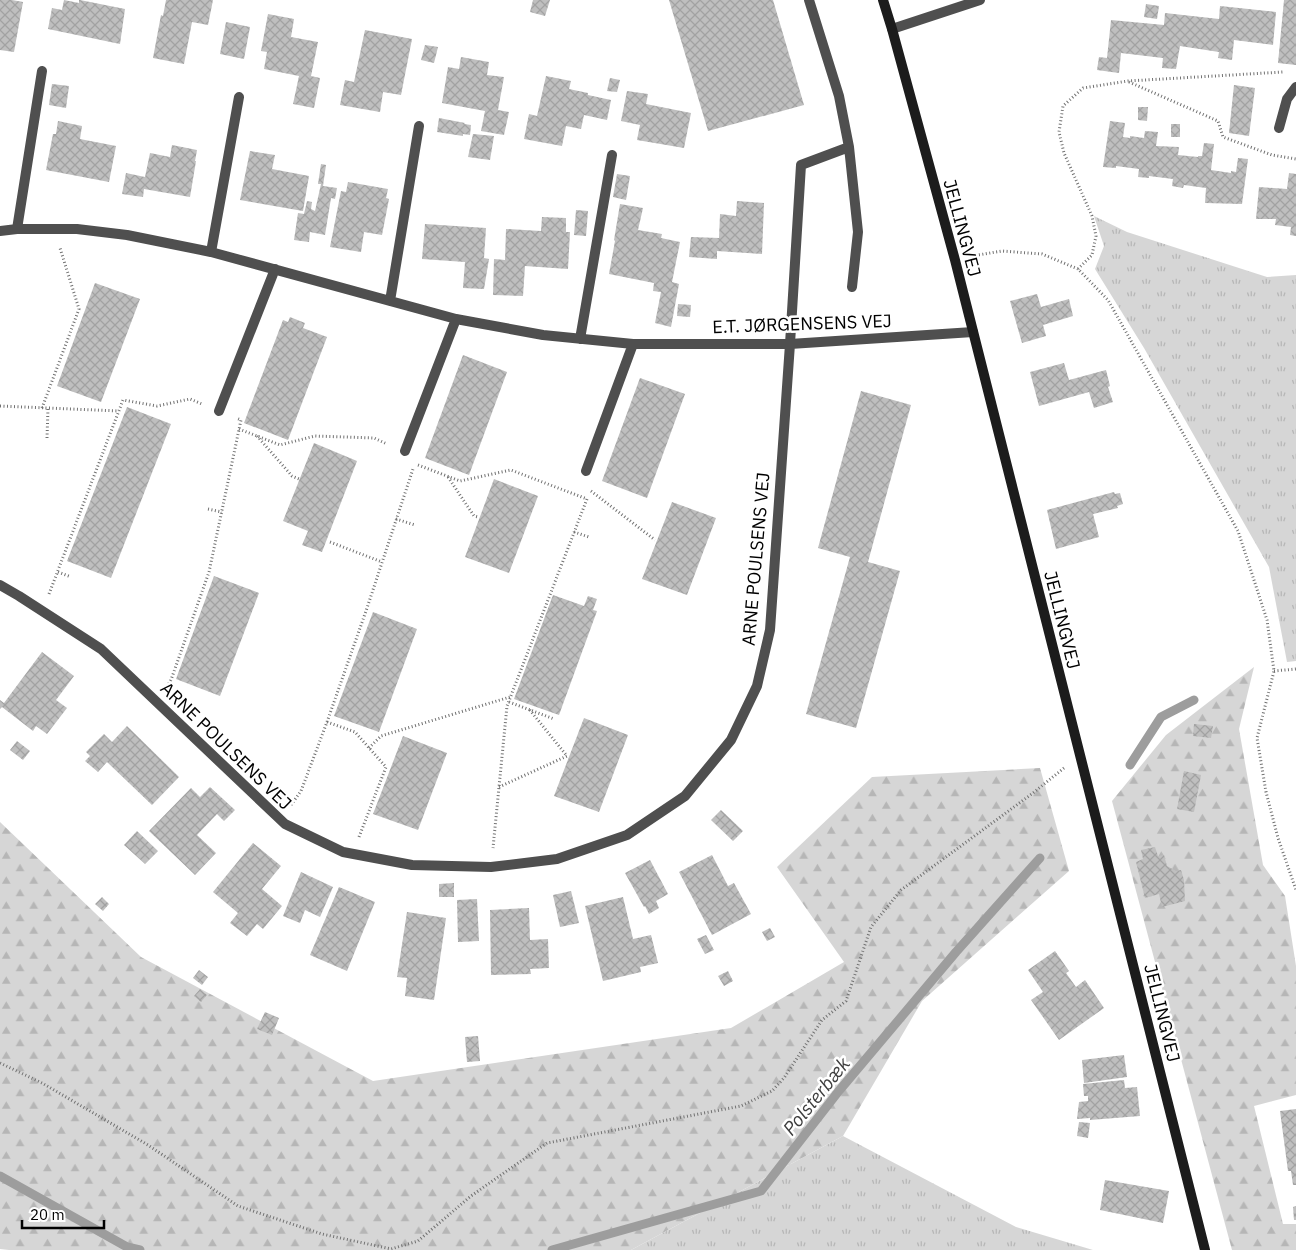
<svg xmlns="http://www.w3.org/2000/svg" width="1296" height="1250" viewBox="0 0 1296 1250" font-family="'IBM Plex Sans',sans-serif">
  <style>
    .grass { fill: url(#grass-tufts) }
    .forest { fill: url(#forest-firs) }
    .lines { fill: none; stroke-linecap: round; stroke-linejoin: round }
    .stream { stroke: #9d9d9d; stroke-width: 9 }
    .building { fill: url(#building-cross-hatch) }
    .path { stroke: #717171; stroke-width: 3; stroke-dasharray: 1 2.5; stroke-linecap: butt }
    .lane { stroke: #4f4f4f; stroke-width: 10 }
    .street { stroke: #4f4f4f; stroke-width: 10 }
    .secondary { stroke: #1c1c1c; stroke-width: 10 }
    .labels { text-anchor: middle; stroke-width: 5; stroke-linejoin: round; paint-order: stroke }
    .street-label { font-size: 18px; fill: #000; stroke: #fff }
    .water-label { font-size: 19px; font-style: italic; fill: #3e3e3e; stroke: #fff }
  </style>
  <defs>
    <pattern id="grass-tufts" width="24" height="20" patternUnits="userSpaceOnUse" patternTransform="scale(1.25)"><rect width="24" height="20" fill="#d6d6d6"/><path d="M3 7l-1-3M5 7V3M7 7l1-3M15 17l-1-3M17 17v-4M19 17l1-3" fill="none" stroke="#b6b6b6"/></pattern>
    <pattern id="forest-firs" width="22" height="20" patternUnits="userSpaceOnUse" patternTransform="scale(1.25)"><rect width="22" height="20" fill="#d6d6d6"/><path d="M5 1l3.5 6h-7zM16 11l3.5 6h-7z" fill="#b6b6b6"/></pattern>
    <pattern id="building-cross-hatch" width="8" height="8" patternUnits="userSpaceOnUse" patternTransform="scale(1.25)"><rect width="8" height="8" fill="#bfbfbf"/><path d="M0 0l8 8M0 8l8-8" fill="none" stroke="#a2a2a2"/></pattern>
  </defs>
  <rect width="100%" height="100%" fill="#fff"/>
  <!-- grass -->
  <path class="grass" d="M1094,216L1127,232L1267,277L1296,275V661L1287,662L1269,567L1144,348L1095,269L1104,246Z
    M843,1136L1016,1227L1093,1250H631Z"/>
  <!-- forest -->
  <path class="forest" d="M1254,667L1239,729L1263,865L1285,896L1296,966V1095L1254,1106L1283,1224H1296V1250H1232L1112,801L1166,735Z
    M1040,768L1069,871L922,1001L843,1136L631,1250H9L0,1249V822L141,957L373,1081L731,1028L844,962L777,867L872,777Z"/>
  <g class="lines">
    <!-- stream -->
    <path class="stream" d="M1130,765L1161,717L1194,700
      M0,1176L127,1247L140,1250
      M552,1250L761,1191L838,1092L956,952L1040,858"/>
  </g>
  <!-- building -->
  <path class="building" d="M0,0H12L23,2L14,52L0,50Z
    M64,0L79,3V0H80L125,9L120,44L48,29L52,8L62,10Z
    M166,0H213L208,25L192,22L184,64L153,58L161,15L163,16Z
    M533,0H550L545,16L530,12Z
    M669,0H773L804,105L708,131Z
    M1284,0H1296V65L1278,63Z
    M1146,4L1159,6L1157,19L1144,17Z
    M1220,6L1276,12L1273,45L1234,40L1232,60L1218,58L1219,52L1180,46L1176,69L1162,68L1163,58L1121,53L1119,73L1097,70L1099,57L1107,58L1111,20L1164,25L1165,13L1219,19Z
    M268,14L294,19L291,37L318,42L311,76L320,78L314,108L293,104L299,76L264,69L267,52L261,51Z
    M226,22L250,27L244,59L220,54Z
    M365,30L412,39L401,95L383,92L380,112L340,105L345,80L354,82Z
    M425,45L438,47L434,63L421,60Z
    M461,57L489,62L487,75L504,77L498,110L509,112L504,135L481,131L485,111L442,103L448,67L459,69Z
    M546,76L571,81L569,89L588,93V95L611,100L607,120L584,115L581,129L566,126L562,146L524,139L529,114L537,116Z
    M610,78L620,80L617,92L607,91Z
    M52,84L69,86L66,108L49,105Z
    M1234,85L1255,88L1249,136L1229,133Z
    M627,91L648,94L646,104L691,113L684,148L637,140L640,125L621,121Z
    M1138,107H1148L1147,121L1138,120Z
    M439,118L465,123L464,124L471,125L470,135L463,134V136L437,132Z
    M58,121L82,126L80,139L116,146L109,182L46,170L53,134H56Z
    M1110,121L1125,123L1123,137L1130,138V136L1144,138L1145,131L1158,132L1156,146L1179,147L1178,155L1198,157V156H1202L1204,143L1214,144L1211,170L1231,173V171L1236,172L1238,158L1248,159L1242,204L1205,203L1206,188L1184,185L1183,188L1172,186L1173,179L1149,176V178L1138,177L1139,169L1116,166V168L1103,167Z
    M1171,124H1180V137H1171Z
    M473,134L494,136L490,160L468,157Z
    M172,145L197,150L195,161H196L190,197L144,189L143,197L122,194L126,173L145,177L150,153L170,157Z
    M250,151L275,155L272,169L309,176L303,211L240,200Z
    M321,164L326,165L323,186L337,188L335,199L331,198L325,235L310,232L309,242L294,240L298,213L304,214L307,201L312,202L311,209L315,211L321,184H318Z
    M1289,173L1296,174V236L1290,235L1291,227L1275,225L1276,219H1256L1259,187L1287,189Z
    M617,174L630,176L626,200L613,197Z
    M348,182L388,189L386,198L389,199L382,235L364,232L361,252L330,247L341,191L346,192Z
    M737,201L764,203L762,254L717,251V259L689,257L691,237L719,238L720,214L736,216Z
    M620,204L643,208L638,230L662,234L661,238L680,242L672,282L679,284L671,327L655,323L661,292L653,291L654,283L609,274L615,241L614,240Z
    M576,210L588,211L586,236L574,235Z
    M542,217L566,218V232H570L568,269L525,266L523,296L493,295L494,259L505,260L506,229L541,231Z
    M425,224L486,228L484,258L489,259L484,289L463,288L465,262L422,259Z
    M95,283L140,299L101,402L57,386Z
    M1037,294L1041,307L1069,299L1073,316L1043,325L1046,336L1022,343L1010,301Z
    M678,304L691,305L690,317L677,316Z
    M290,317L305,323L303,328L327,337L288,440L244,423L283,320L288,322Z
    M463,355L507,372L469,475L425,458Z
    M1064,363L1069,380L1106,370L1110,386L1108,387L1113,402L1094,408L1089,392L1039,406L1030,372Z
    M640,378L685,394L647,498L602,481Z
    M861,391L911,405L868,562L900,571L856,728L806,714L850,557L818,548Z
    M127,407L171,424L111,578L67,561Z
    M314,443L357,461L322,552L302,545L308,531L283,521Z
    M494,479L538,496L509,573L465,557Z
    M1114,492L1115,494L1120,493L1123,504L1117,506L1118,508L1093,514L1099,537L1056,549L1047,510Z
    M672,502L716,518L687,595L642,579Z
    M214,576L259,593L220,696L176,679Z
    M553,595L584,606L588,596L597,599L593,610L597,611L559,715L514,699Z
    M373,612L417,629L379,732L334,716Z
    M42,652L74,676L56,700L67,708L47,734L36,726L33,731L2,707L0,709V700L4,703Z
    M584,718L628,735L599,812L554,796Z
    M1194,724L1213,726L1211,738L1193,736Z
    M127,726L179,777L152,805L107,762L98,772L85,761L90,756L86,752L104,734L112,742Z
    M403,736L447,753L418,830L373,814Z
    M17,741L30,751L23,760L10,750Z
    M1184,771L1201,775L1194,812L1177,809Z
    M210,787L235,810L224,821L217,814L197,835L216,853L195,875L149,831L191,788L200,797Z
    M721,810L743,831L733,841L711,820Z
    M137,831L158,851L145,864L124,845Z
    M253,843L281,866L262,889L282,906L263,929L257,924L247,936L230,923L238,913L213,892Z
    M1155,847L1158,856L1164,855L1167,866L1176,871L1181,870L1184,880L1185,901L1162,907L1159,894L1145,898L1136,862L1143,859L1141,850Z
    M712,855L728,886L734,883L751,914L712,935L679,872Z
    M650,860L668,894L656,901L659,908L649,914L645,906L644,907L625,873Z
    M301,872L333,887L320,917L305,910L300,923L283,916Z
    M454,883V897H439V884Z
    M339,887L375,902L347,971L310,955Z
    M571,891L579,923L560,927L553,895Z
    M102,897L109,904L103,911L95,904Z
    M623,897L633,939L651,935L658,963L640,967L641,972L603,981L585,906Z
    M477,899L479,941L458,942L457,900Z
    M529,908L530,940L548,939L549,968L530,969L531,974L491,975L490,910Z
    M407,912L446,918L434,1000L405,996L407,978L397,977Z
    M770,928L775,937L767,941L762,932Z
    M706,935L714,950L705,954L697,939Z
    M1055,951L1069,971L1066,973L1076,987L1085,980L1104,1008L1059,1040L1031,1000L1043,992L1028,970Z
    M199,970L208,977L202,985L193,978Z
    M728,971L733,981L724,986L718,976Z
    M200,989L207,995L201,1002L194,996Z
    M265,1012L279,1018L272,1035L257,1029Z
    M478,1036L480,1061L467,1062L465,1037Z
    M1124,1055L1127,1077L1084,1083L1082,1060Z
    M1124,1080L1125,1088L1137,1087L1140,1116L1090,1120V1118L1077,1119L1079,1102L1088,1101V1096H1084L1083,1084Z
    M1296,1109V1185H1293L1291,1171H1288L1280,1111Z
    M1079,1122L1090,1123L1088,1138L1077,1136Z
    M1105,1180L1169,1191L1163,1223L1100,1210Z
    M1296,1206V1220H1294L1293,1207Z"/>
  <g class="lines">
    <!-- path -->
    <path class="path" d="M1129,82L1218,121L1223,137L1272,155L1296,159
      M972,256L1002,251L1042,254L1078,269L1108,300L1238,531L1267,620L1274,671L1257,738L1266,792L1278,838L1296,890
      M1078,269L1092,255L1096,236L1092,216L1064,153L1059,132L1063,106L1083,88L1128,81L1283,72
      M0,406L119,411
      M42,408L79,309L60,248
      M239,429L280,445L315,436L374,438L387,444
      M257,436L292,476L299,479
      M47,438L48,408
      M418,465L460,481L511,470L587,499L507,706L493,848
      M448,477L474,516L478,517
      M591,491L655,540
      M208,509L222,512
      M396,519L415,525
      M574,532L589,537
      M330,542L382,562
      M58,572L71,577
      M49,594L123,400L157,406L190,399L202,404
      M1274,671L1296,669
      M167,687L171,680L209,572L241,420L236,418
      M509,702L554,719
      M327,722L355,732L386,767L359,837
      M369,748L381,736L510,697
      M499,787L567,756L529,709
      M291,805L301,791L327,722L366,611L413,469
      M0,1063L42,1083L148,1145L238,1206L322,1234L391,1249L418,1241L471,1196L547,1143L741,1106L772,1091L784,1078L822,1020L846,1001L871,927L901,890L1033,793L1064,768"/>
    <!-- lane -->
    <path class="lane" d="M809,0L839,96L849,147L858,232L852,287
      M790,344L801,165L849,147"/>
    <!-- street -->
    <path class="street" d="M892,29L980,0
      M1279,128L1287,99L1296,87
      M17,229L42,71
      M0,231L17,229H77L127,235L211,252L456,319L543,335L633,344H790L973,332
      M211,252L239,97
      M390,301L419,126
      M580,339L612,155
      M219,411L275,269
      M405,451L456,319
      M586,471L633,344
      M0,585L19,596L101,649L285,824L343,852L412,865L491,867L557,859L627,835L685,796L731,740L757,686L770,630L790,344"/>
    <!-- secondary -->
    <path class="secondary" d="M883,0L892,29L955,260L1205,1250"/>
  </g>
  <g class="labels">
    <!-- street labels -->
    <g class="street-label">
      <text transform="translate(962 228) rotate(75)" y="6">JELLINGVEJ</text>
      <text transform="translate(802 324) rotate(-2)" y="6">E.T. JØRGENSENS VEJ</text>
      <text transform="translate(756 559) rotate(-85)" y="6">ARNE POULSENS VEJ</text>
      <text transform="translate(1062 620) rotate(76)" y="6">JELLINGVEJ</text>
      <text transform="translate(226 746) rotate(44)" y="6">ARNE POULSENS VEJ</text>
      <text transform="translate(1162 1013) rotate(76)" y="6">JELLINGVEJ</text>
    </g>
    <!-- water labels -->
    <g class="water-label">
      <text transform="translate(816 1096) rotate(-51)" y="7">Polsterbæk</text>
    </g>
  </g>
  <!-- scale -->
  <path d="M22 1220v8h82v-8" fill="none" stroke="#000000" stroke-width="2.5"/>
  <text x="30" y="1220" font-size="15" fill="#000000" stroke="#ffffff" stroke-width="4" paint-order="stroke">20 m</text>
</svg>
